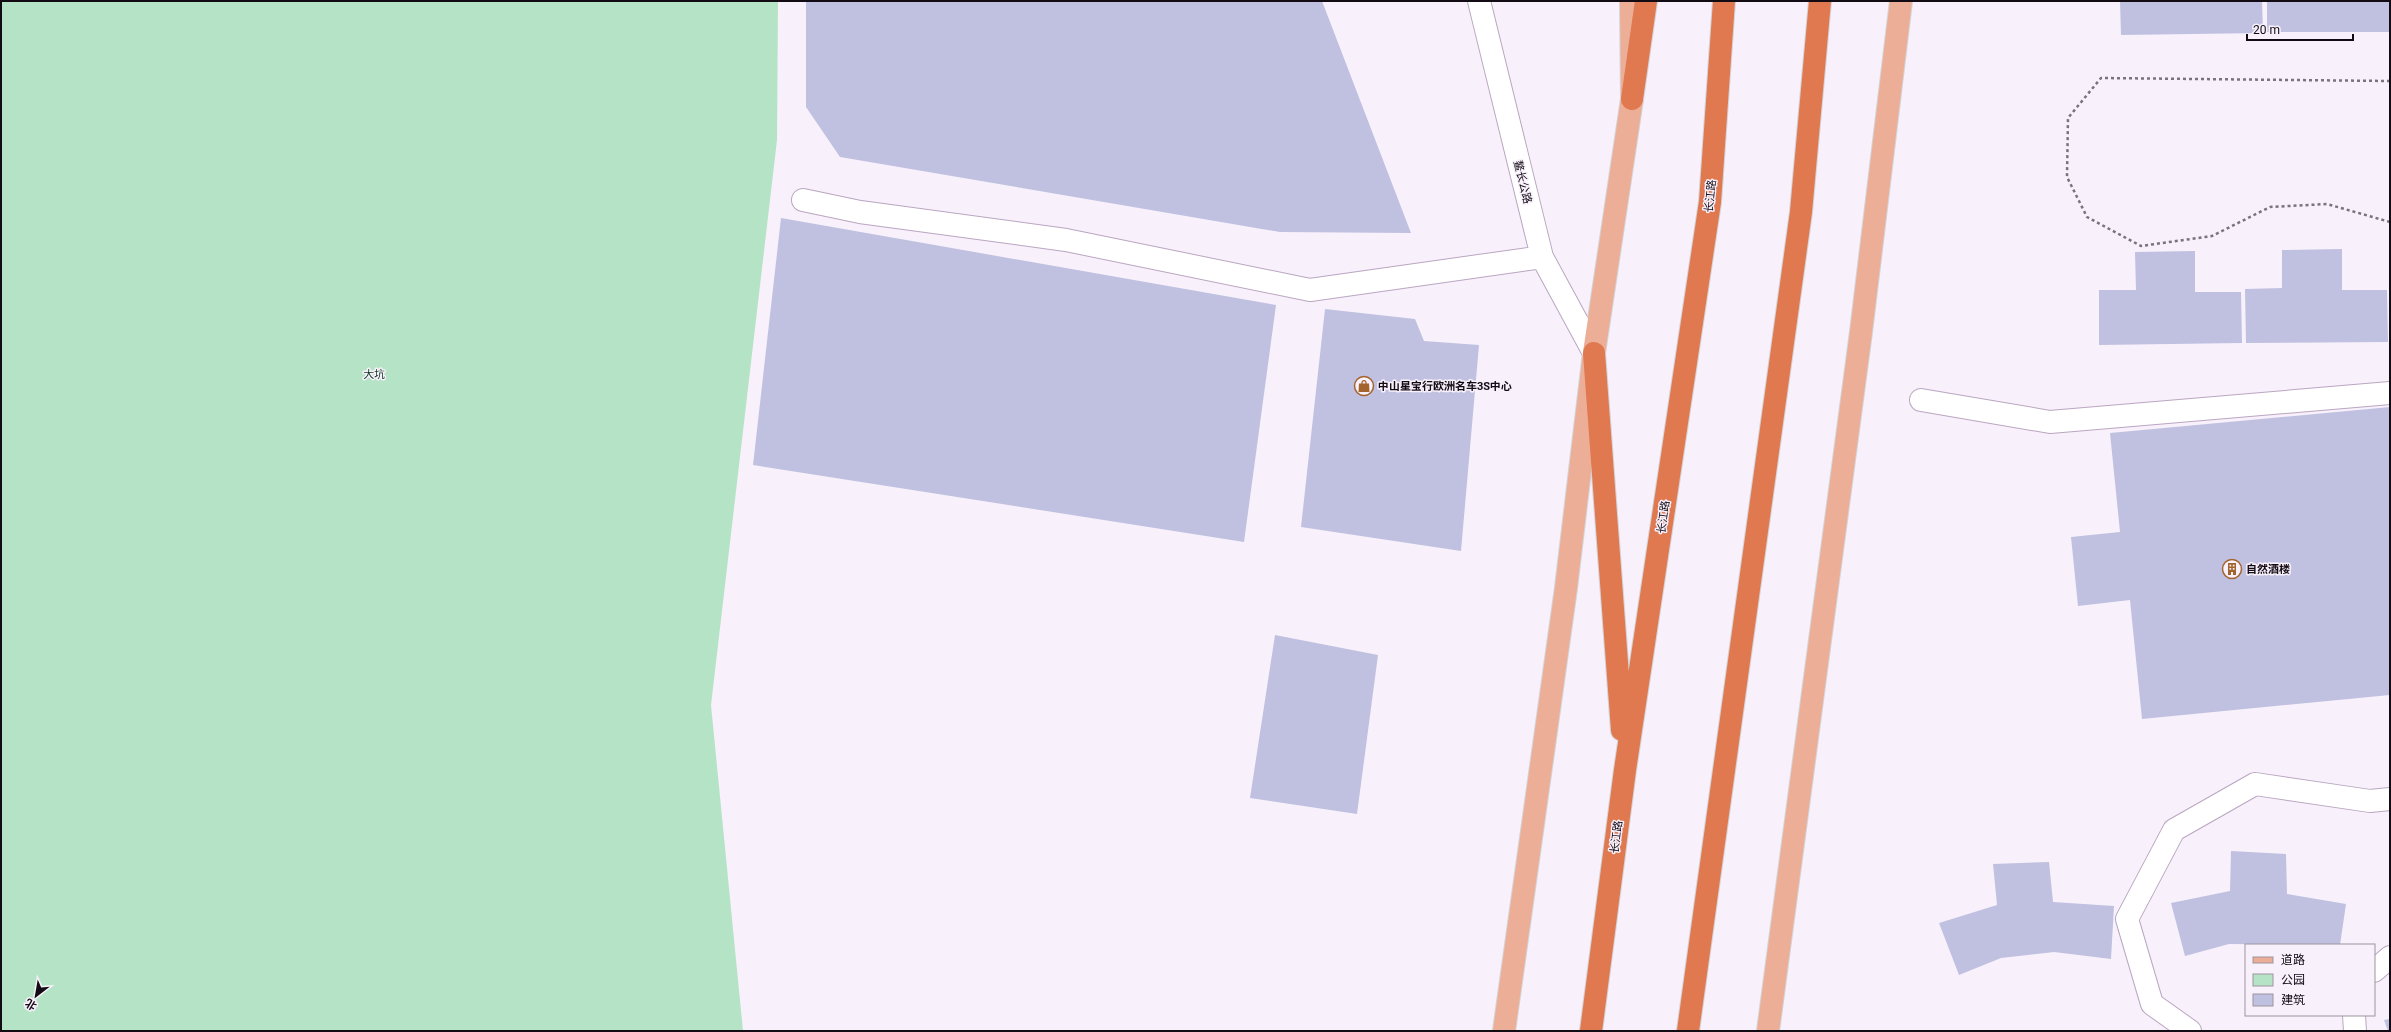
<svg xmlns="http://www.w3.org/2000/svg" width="2391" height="1032" viewBox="0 0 2391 1032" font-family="Roboto,'Noto Sans SC',sans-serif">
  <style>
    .green { fill: #b4e4c5 }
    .building { fill: #c0c1e0 }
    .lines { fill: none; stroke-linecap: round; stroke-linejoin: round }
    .minor-casing { stroke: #baa6c1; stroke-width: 24 }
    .major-casing { stroke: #d4d3d5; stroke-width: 24 }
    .highway-casing { stroke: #d4d3d5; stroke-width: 24 }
    .path { stroke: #7a727c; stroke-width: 2.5; stroke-dasharray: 3 3; stroke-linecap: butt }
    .minor { stroke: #fff; stroke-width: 22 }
    .major { stroke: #ecae96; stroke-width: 22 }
    .highway { stroke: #e07850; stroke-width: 22 }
    .labels { text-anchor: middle; stroke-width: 3; stroke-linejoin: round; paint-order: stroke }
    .street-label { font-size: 11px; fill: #120b14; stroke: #f8f0fb }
    .park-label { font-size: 11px; fill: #0e3722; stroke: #f8f0fb }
    .poi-label { font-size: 11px; font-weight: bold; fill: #120b14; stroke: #f8f0fb; text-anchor: start }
  </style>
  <rect width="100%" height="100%" fill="#f8f0fb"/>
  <!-- green -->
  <path class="green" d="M1,1H778L777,140L711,705L743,1031H1Z"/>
  <!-- building -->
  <path class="building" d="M806,1H1322L1411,233L1280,232L840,157L806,107Z
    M2120,1H2262L2263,33L2121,35Z
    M2267,1H2390V32H2267Z
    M781,218L1276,305L1244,542L753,465Z
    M2342,249V290H2387L2388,342L2246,343L2245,289L2282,288V250Z
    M2195,251V292H2241L2242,343L2099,345V290H2136L2135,252Z
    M1325,309L1415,319L1424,341L1479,345L1461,551L1301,527Z
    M2390,407V695L2142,719L2130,600L2078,606L2071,537L2120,532L2110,433Z
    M1275,635L1378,655L1357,814L1250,798Z
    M2231,851L2286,854L2287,894L2346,904L2340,945L2229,944L2185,956L2171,903L2230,891Z
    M2049,862L2053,902L2114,906L2111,959L2054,952L2001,958L1959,975L1939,923L1997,905L1993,864Z
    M2390,1019V1031H2388L2384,1020Z"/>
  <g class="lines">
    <defs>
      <path id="minor" d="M1479,1L1542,257L1594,353
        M803,200L860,212L1066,240L1310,290L1542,257
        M1921,400L2050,422L2390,393
        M2374,971L2390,957
        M2354,1015L2355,1031
        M2190,1031L2152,1004L2127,919L2174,830L2255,784L2370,801L2390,799"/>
      <path id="major" d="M1504,1031L1566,588L1594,353L1632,99L1631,1
        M1768,1031L1861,332L1901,1"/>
      <path id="highway" d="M1632,99L1646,1
        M1594,353L1622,730
        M1591,1031L1625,770L1710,202L1724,1
        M1688,1031L1801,212L1820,1"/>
    </defs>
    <!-- minor casing -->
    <use href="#minor" class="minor-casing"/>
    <!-- major casing -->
    <use href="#major" class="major-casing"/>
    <!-- highway casing -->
    <use href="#highway" class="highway-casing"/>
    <!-- path -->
    <path class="path" d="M2390,81L2101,78L2068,118L2067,177L2087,217L2141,246L2212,236L2270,207L2327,204L2390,222"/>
    <!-- minor -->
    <use href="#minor" class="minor"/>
    <!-- major -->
    <use href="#major" class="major"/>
    <!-- highway -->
    <use href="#highway" class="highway"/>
  </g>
  <!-- icons -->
  <defs>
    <symbol id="shop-ring" viewBox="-11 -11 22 22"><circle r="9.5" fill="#f8f0fb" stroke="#a4642d" stroke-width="1.5"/><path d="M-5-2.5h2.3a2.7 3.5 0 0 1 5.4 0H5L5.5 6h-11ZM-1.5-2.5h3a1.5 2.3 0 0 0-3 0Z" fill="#a4642d"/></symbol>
    <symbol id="building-ring" viewBox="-11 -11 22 22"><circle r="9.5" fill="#f8f0fb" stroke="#a4642d" stroke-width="1.5"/><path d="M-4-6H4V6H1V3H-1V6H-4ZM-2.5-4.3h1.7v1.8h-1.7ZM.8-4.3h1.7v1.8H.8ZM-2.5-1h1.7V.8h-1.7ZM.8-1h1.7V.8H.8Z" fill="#a4642d"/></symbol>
  </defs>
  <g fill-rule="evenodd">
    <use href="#shop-ring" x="1353" y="375" width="22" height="22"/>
    <use href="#building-ring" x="2221" y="558" width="22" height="22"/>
  </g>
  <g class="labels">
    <!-- street labels -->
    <g class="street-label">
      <text transform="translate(1523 182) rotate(76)" y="4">鳌长公路</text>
      <text transform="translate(1710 196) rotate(-84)" y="4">长江路</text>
      <text transform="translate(1663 517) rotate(-82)" y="4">长江路</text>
      <text transform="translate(1616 837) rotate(-83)" y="4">长江路</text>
    </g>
    <!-- park labels -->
    <g class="park-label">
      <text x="374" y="378">大坑</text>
    </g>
    <!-- poi labels -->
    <g class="poi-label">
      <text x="1378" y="390">中山星宝行欧洲名车3S中心</text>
      <text x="2246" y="573">自然酒楼</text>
    </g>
  </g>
  <!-- border -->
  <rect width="2391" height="1032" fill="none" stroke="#120b14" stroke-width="4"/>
  <!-- legend -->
  <rect x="2245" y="944" width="130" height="72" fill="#f8f0fb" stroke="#9c949f"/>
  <rect x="2253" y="957" width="20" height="6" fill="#ecae96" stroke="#9c949f"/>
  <text x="2281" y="964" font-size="12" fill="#120b14">道路</text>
  <rect x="2253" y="974" width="20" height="12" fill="#b4e4c5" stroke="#9c949f"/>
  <text x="2281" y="984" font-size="12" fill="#120b14">公园</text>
  <rect x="2253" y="994" width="20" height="12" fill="#c0c1e0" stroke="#9c949f"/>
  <text x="2281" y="1004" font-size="12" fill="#120b14">建筑</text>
  <!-- north arrow -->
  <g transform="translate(36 996) rotate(211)" stroke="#f8f0fb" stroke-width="3" paint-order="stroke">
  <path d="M0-3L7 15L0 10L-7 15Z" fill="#120b14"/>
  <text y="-6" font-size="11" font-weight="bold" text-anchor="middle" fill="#120b14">北</text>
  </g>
  <!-- scale -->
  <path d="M2247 34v6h106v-6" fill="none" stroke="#120b14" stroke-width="2"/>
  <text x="2253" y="34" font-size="12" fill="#120b14" stroke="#f8f0fb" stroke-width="3" paint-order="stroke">20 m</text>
</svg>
